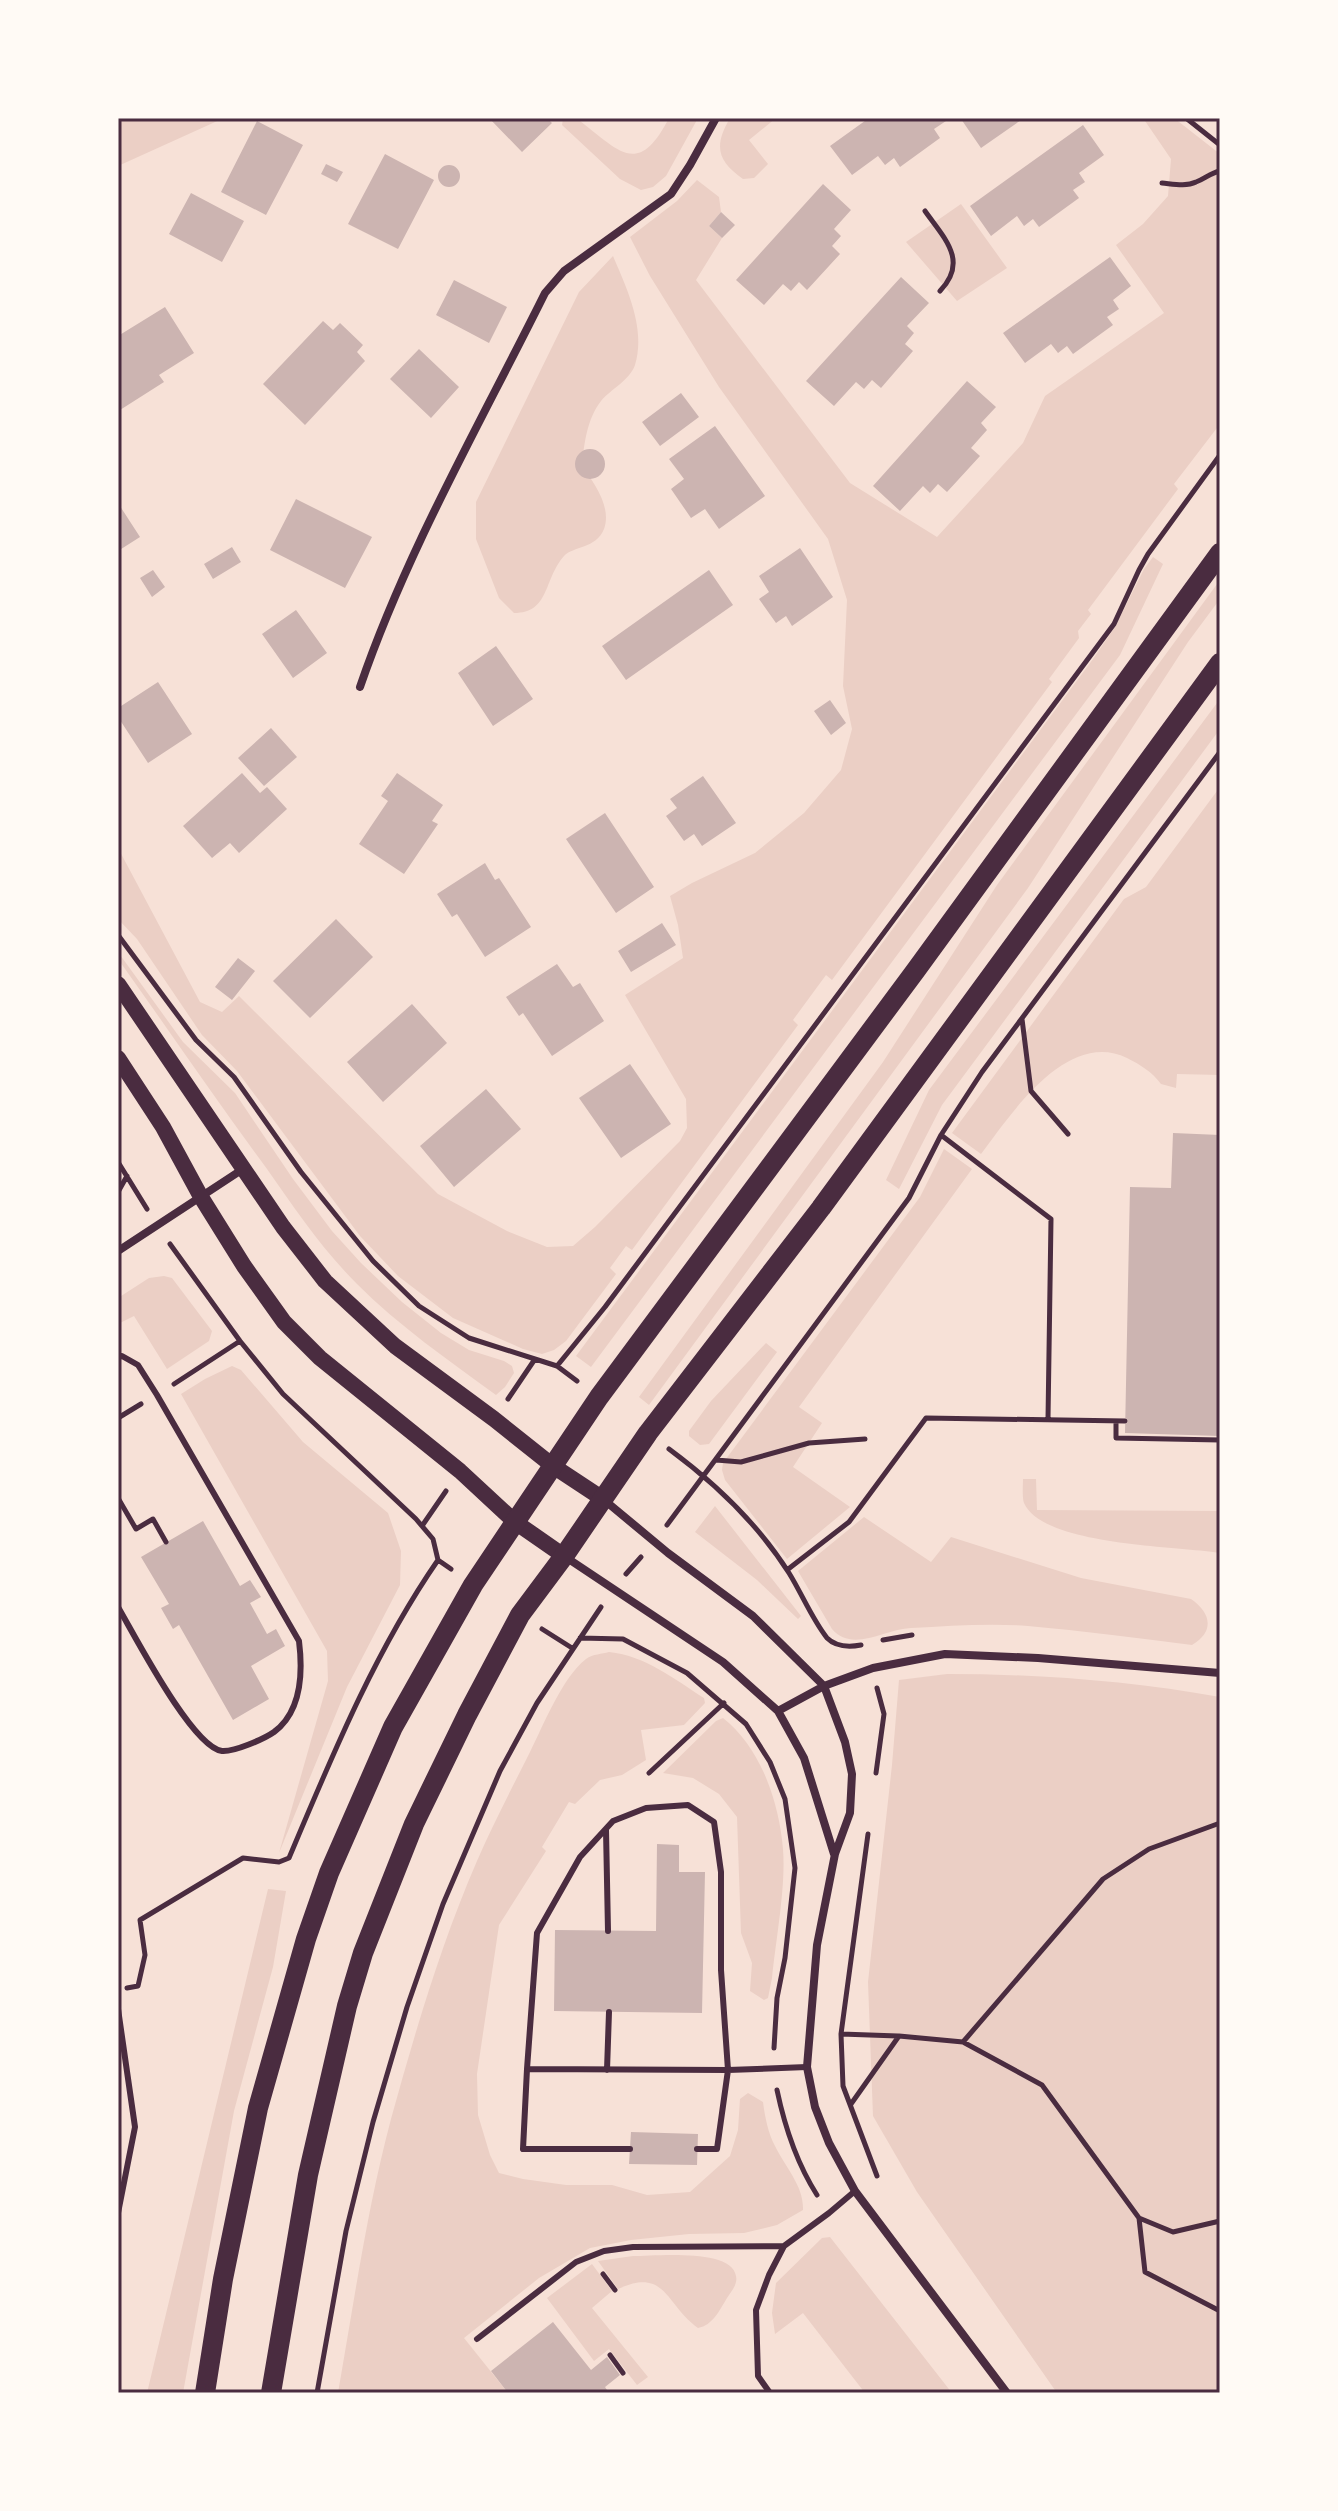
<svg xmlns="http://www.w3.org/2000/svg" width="1338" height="2511" viewBox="0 0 1338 2511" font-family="Spectral,serif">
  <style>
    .green { fill: #ebcfc5 }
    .building { fill: #ccb4b1 }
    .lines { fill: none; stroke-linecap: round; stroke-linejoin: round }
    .path { stroke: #4a2c40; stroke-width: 5 }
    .service { stroke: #4a2c40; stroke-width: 6 }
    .minor { stroke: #4a2c40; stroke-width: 8 }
    .secondary { stroke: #4a2c40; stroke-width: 16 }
    .primary { stroke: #4a2c40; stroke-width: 20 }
    .neatline { fill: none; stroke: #4a2c40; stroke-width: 3 }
  </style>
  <rect width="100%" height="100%" fill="#f7e1d7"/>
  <!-- green -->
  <path class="green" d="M118,118H224L118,166Z
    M576,118C618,149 637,180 669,118H698L666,176L653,187L641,190L620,179L562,125L563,119Z
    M730,118H776L749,140L768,164L754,178L743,179C718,161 713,147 730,118Z
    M1143,118H1174L1220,154V424L1174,484L1178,489L1088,610L1091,614L1078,631L1079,638L1049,679L1052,682L832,980L826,975L793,1020L798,1025L632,1250L626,1246L610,1268L616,1274L566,1341L554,1350L542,1354L523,1349L453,1318L398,1276L360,1236L237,1071L202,1035L137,939L118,919V848L200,1002L222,1012L239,996L438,1194L507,1231L547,1247L573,1246L595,1227L680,1141L687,1128L686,1099L625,995L683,958L678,925L670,896L692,883L755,853L804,813L841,770L852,729L843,686L847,600L828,539L719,387L650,276L630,237L677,201L697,180L719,197L721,212L709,226L722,238L696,280L850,483L937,537L1023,443L1045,396L1164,313L1116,245L1143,224L1168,196L1171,159Z
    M961,204L1007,268L957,301L906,242Z
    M613,256C627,289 646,328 635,365C630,380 611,389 601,401C587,419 584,444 582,466C594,483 612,507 604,529C596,549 573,546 564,556C543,580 550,613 514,613L499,598L476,539V502L579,292Z
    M1153,557L1163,564L1120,655L591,1367L576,1356L1093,659L1115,627L1144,569Z
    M1220,580V599L1188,642L1028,888L649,1405L639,1397L883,1062L997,885Z
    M1220,699V729L942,1105L899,1189L886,1180L929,1090Z
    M1220,787V1075L1177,1074L1176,1088L1161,1084C1152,1072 1141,1065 1127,1058C1067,1029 1011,1114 981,1154L952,1133L1124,899L1146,887Z
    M118,952L183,1042L235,1093L293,1179L332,1231L361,1263L402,1302L441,1333L469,1350L504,1361L512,1366L514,1373L505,1387L496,1395C448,1360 399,1326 357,1284C322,1249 295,1209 267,1169C216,1100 168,1029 118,959Z
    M944,1149L972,1169L799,1407L822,1423L793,1467L850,1507L787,1559L725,1480L722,1470L723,1463L920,1197Z
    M164,1276L172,1278L212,1331L209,1341L167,1369L134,1316L118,1324V1298L149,1278Z
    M766,1343L777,1352L709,1444L700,1445L689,1436V1431L711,1401Z
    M232,1366L241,1370L303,1442L388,1513L401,1551L400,1585L347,1687L279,1853L328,1681L327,1651L181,1394L205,1379Z
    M1023,1479H1036L1037,1510L1220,1511V1553C1178,1546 1043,1546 1024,1503C1022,1497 1023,1486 1023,1479Z
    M715,1506L801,1616L798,1619L757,1580L695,1532Z
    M864,1517L931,1562L951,1537L1081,1578L1191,1599C1211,1613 1215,1631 1192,1645C1137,1638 1083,1631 1028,1626C989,1623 950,1626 911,1628C885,1629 852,1653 832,1629L798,1571Z
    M609,1652C646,1656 674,1679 704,1698L705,1703L684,1725L641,1730L646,1760L622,1775L600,1780L575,1804L569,1802L542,1847L546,1851L499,1925L477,2074L478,2115L490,2155L499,2173L523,2179L566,2185H612L647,2195L690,2192L730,2156L738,2130L740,2099L748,2093L763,2102C765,2117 768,2133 775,2146C785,2167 804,2186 803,2210L777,2225L744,2233L689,2234L631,2240L590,2248L539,2278L464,2338L508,2393H338C354,2302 367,2209 391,2119C415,2032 441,1944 477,1861C493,1824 512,1788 530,1752C544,1724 562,1678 586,1659C593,1654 602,1654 609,1652Z
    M947,1674C1038,1674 1130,1681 1220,1697V2393H1057L917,2192L873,2116L868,1982L892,1765L899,1680Z
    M723,1718C761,1748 779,1802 783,1849C786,1886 776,1939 772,1978L768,1998L764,2000L750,1991L752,1963L741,1933L737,1817L719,1794L693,1778L663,1773L716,1721Z
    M268,1889L286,1891L273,1967L234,2111L183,2393H147Z
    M830,2237L952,2393H865L803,2313L775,2334L772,2313L776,2283L822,2238Z
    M633,2256C655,2256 732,2248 736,2276C738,2284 731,2292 727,2298C719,2311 713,2325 698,2328C665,2304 666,2267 618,2289L598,2261Z
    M592,2264L612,2291L592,2308L648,2377L637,2385L609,2349L594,2361L547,2298Z"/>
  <!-- building -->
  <path class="building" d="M489,118H547L552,123L522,152Z
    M869,118H944L946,121L934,129L940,138L900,167L894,158L885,165L878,156L852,175L830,146Z
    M963,118H1024L981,148L961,119Z
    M257,121L303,145L266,215L221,192Z
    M1083,125L1104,155L1079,173L1085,182L1073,190L1079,198L1039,227L1033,219L1024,226L1017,216L991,236L970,206Z
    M385,154L434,180L398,249L348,224Z
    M326,164L343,172L337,182L321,174Z
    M438 176a11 11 0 1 1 22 0a11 11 0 1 1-22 0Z
    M823,184L851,210L834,229L841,236L832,246L840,254L807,290L799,282L791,291L783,284L764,305L736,280Z
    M191,193L244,221L222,262L169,234Z
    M721,212L735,225L722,238L709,226Z
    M1110,257L1131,286L1113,300L1119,309L1107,317L1113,325L1073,354L1067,346L1058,353L1051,344L1025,363L1003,333Z
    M901,277L929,303L907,326L914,333L905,344L913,351L881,388L872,380L864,389L856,382L834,406L806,381Z
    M454,280L507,307L489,343L436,315Z
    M165,307L194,353L159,375L164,382L120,410L118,336Z
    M323,321L333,330L340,323L363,345L357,352L365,361L305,425L263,384Z
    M419,349L459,387L431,418L390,379Z
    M967,381L996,407L981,423L987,430L971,448L980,456L947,492L938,484L930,493L923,486L900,511L873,486Z
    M681,393L699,417L660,446L642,422Z
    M715,426L765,496L719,529L705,509L691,518L671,489L684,479L669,459Z
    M575 464a15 15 0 1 1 30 0a15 15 0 1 1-30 0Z
    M296,499L372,537L345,588L270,550Z
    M118,503L140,537L118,551Z
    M232,547L241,562L213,579L204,564Z
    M800,548L833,597L792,626L786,616L776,623L759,599L769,592L759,576Z
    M153,570L165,587L152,597L140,578Z
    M709,570L733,605L626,680L602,646Z
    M296,610L327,653L293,678L262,634Z
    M496,646L533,699L493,726L458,673Z
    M158,682L192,734L148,763L118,717V708Z
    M830,700L846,723L831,735L814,711Z
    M271,728L297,757L264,786L238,758Z
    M242,773L260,793L267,787L287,809L239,853L230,843L212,858L183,826Z
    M397,773L443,805L432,821L438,824L404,874L359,844L388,801L381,796Z
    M703,776L736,823L702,846L694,834L684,841L666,816L677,808L670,799Z
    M605,813L654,887L616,913L566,839Z
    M485,863L495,880L499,878L531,927L485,957L457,914L452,917L437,894Z
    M336,919L373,957L310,1018L273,981Z
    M662,923L676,945L631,972L618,951Z
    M238,958L255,971L232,1000L215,987Z
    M557,964L573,987L580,983L604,1021L552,1056L523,1013L519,1016L506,997Z
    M412,1004L447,1043L383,1102L347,1062Z
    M630,1064L671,1124L621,1158L579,1098Z
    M486,1089L521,1129L454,1187L420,1146Z
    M1173,1133L1220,1135V1436L1125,1433L1130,1187L1171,1188Z
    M203,1521L240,1586L250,1580L261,1597L250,1603L267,1634L276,1629L285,1646L251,1666L269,1699L233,1720L179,1625L173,1629L161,1608L169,1604L141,1557Z
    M657,1844L679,1845V1872H705L702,2013L554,2011L555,1930L656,1931Z
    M631,2132L698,2134L697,2165L629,2164Z
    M553,2322L591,2370L607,2357L620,2375L605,2387L609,2393H508L491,2371Z"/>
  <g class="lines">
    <!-- path -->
    <path class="path" d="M1186,118L1220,145
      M1162,183C1173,184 1186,187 1196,182C1205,179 1210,173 1220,171
      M925,211C944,238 969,261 940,291
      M118,935L196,1040L234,1077L301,1172L373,1261L419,1306L469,1338L557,1366L577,1381
      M1022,1019L1031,1091L1068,1134
      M941,1135L1051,1219L1048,1419
      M118,1162L147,1209
      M118,1192L127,1176
      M170,1244L240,1341L283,1394L416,1519L433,1539L438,1560L451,1569
      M557,1366L605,1307L1114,624L1139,570L1148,554L1220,455
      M174,1384L240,1341
      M508,1399L535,1359
      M118,1418L141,1404
      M1116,1421V1438L1220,1440
      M669,1449C715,1483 758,1524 789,1573C802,1594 812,1619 827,1638C836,1647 850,1647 861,1645
      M716,1460L741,1462L809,1443L865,1439
      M118,1498L136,1529L153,1519L166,1542
      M667,1525L909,1198L941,1135L982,1072L1220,752
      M422,1526L446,1491
      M787,1570L849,1522L926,1418L1125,1421
      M626,1574L641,1557
      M542,1629L572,1648
      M580,1638L623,1639L687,1673L746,1724L770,1762L785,1799L795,1868L785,1958L777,1998L774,2048
      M883,1640L912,1635
      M649,1773L724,1703
      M876,1773L884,1714L877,1688
      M868,1834L841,2034L843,2086L877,2176
      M127,1988L138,1986L145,1955L140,1920L243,1858L279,1862L289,1858C332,1756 375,1651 438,1560
      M841,2034L898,2036
      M963,2042L1103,1879L1149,1849L1220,1823
      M777,2090C785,2128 796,2162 817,2195
      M851,2104L899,2036L963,2042L1042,2085L1139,2218L1173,2232L1220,2221
      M1139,2218L1145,2272L1220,2311
      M603,2274L615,2290
      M610,2355L623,2373
      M317,2393L346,2231L373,2122L407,2007L443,1904L500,1771L537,1703L601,1607"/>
    <!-- service -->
    <path class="service" d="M118,1357L122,1356L138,1365L157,1395L299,1641C303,1673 302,1711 274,1732C264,1739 234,1752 222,1751C192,1747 134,1634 118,1607
      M606,1830L608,1931
      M118,2009L135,2127L118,2213
      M527,2069L523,2149H630
      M607,2070L609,2012
      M697,2149H717L728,2070L721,1970V1872L714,1822L688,1805L646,1808L613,1821L580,1857L537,1933L527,2069L728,2070L807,2067
      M477,2339L576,2262L604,2251L633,2247L784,2246
      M770,2393L758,2376L756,2310L769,2275L784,2246L829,2213L855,2191"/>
    <!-- minor -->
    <path class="minor" d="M360,687C407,550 481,422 545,293L564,271L671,194L690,165L716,118
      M118,1251L243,1169
      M603,1499L668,1553L753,1616L824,1686L845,1742L852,1774L850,1813L835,1854L817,1945L807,2067L815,2107L829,2143L855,2191L1007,2393
      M564,1556L723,1662L778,1711L804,1758L834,1854
      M778,1711L824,1686L873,1668L945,1654L1038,1658L1220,1673"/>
    <!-- secondary -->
    <path class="secondary" d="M118,984L283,1227L325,1281L395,1346L494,1419L553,1466L603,1499
      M118,1058L163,1127L201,1197L244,1266L284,1322L320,1358L460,1471L515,1522L564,1556"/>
    <!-- primary -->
    <path class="primary" d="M205,2393L223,2279L258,2108L306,1939L329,1873L393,1727L473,1585L599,1397L916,970L1220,553
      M271,2393L308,2175L347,2006L363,1953L414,1824L467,1715L520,1615L564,1556L648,1433L821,1208L1220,663"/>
  </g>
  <!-- border -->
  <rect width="1338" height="2511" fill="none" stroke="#fffaf5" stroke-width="240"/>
  <rect x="120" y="120" width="1098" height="2271" class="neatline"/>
</svg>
